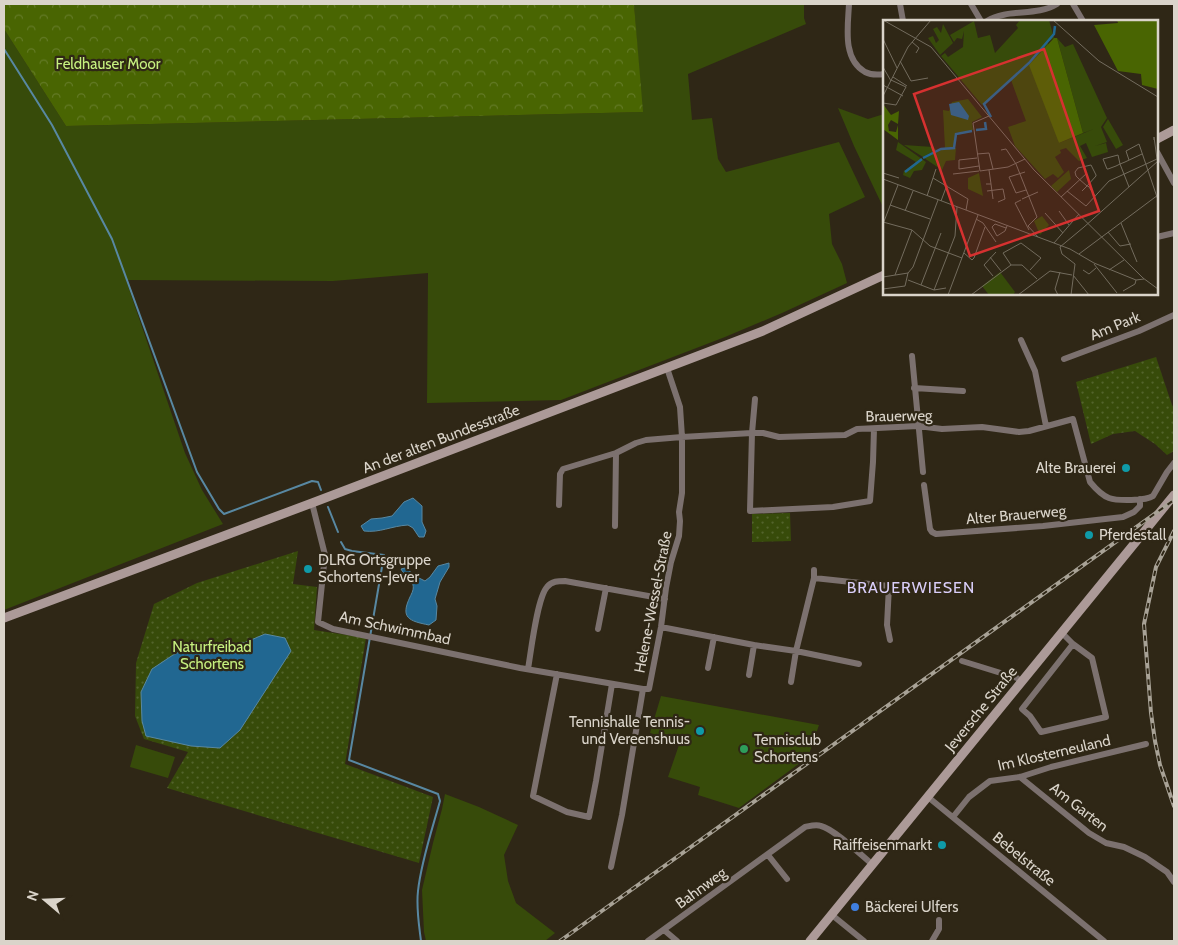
<svg xmlns="http://www.w3.org/2000/svg" width="1178" height="945" viewBox="0 0 1178 945" font-family="Cabin,sans-serif">
  <style>
    .grass { fill: #374b0a }
    .forest { fill: url(#forest-crowns) }
    .park { fill: url(#park-dots) }
    .water { fill: #216791; stroke: #5888a2 }
    .lines { fill: none; stroke-linecap: round; stroke-linejoin: round }
    .stream { stroke: #5888a2; stroke-width: 2 }
    .street { stroke: #7c716f; stroke-width: 6 }
    .secondary { stroke: #ac9a98; stroke-width: 9 }
    .rail-casing { stroke: #a8a296; stroke-width: 4 }
    .rail { stroke: #2f2716; stroke-width: 2; stroke-dasharray: 5.5; stroke-linecap: butt }
    .culture-dot { fill: #0f9aa8; stroke: #2f2716; stroke-width: 2 }
    .leisure-dot { fill: #2e9e5b; stroke: #2f2716; stroke-width: 2 }
    .shop-dot { fill: #3f7fe0; stroke: #2f2716; stroke-width: 2 }
    .labels { text-anchor: middle; stroke-width: 4.5; stroke-linejoin: round; paint-order: stroke }
    .park-label { font-size: 15px; fill: #c6f07f; stroke: #2f2716 }
    .street-label { font-size: 15px; fill: #dad4ca; stroke: #2f2716 }
    .poi-label { font-size: 15px; fill: #dad4ca; stroke: #2f2716; text-anchor: start }
    .neighbourhood-label { font-size: 16px; letter-spacing: 1px; fill: #dacef9; stroke: #2f2716 }
    .inset-river { fill: none; stroke: #216791; stroke-width: 2.5 }
    .inset-road { fill: none; stroke: #736c5e; stroke-width: 1 }
    .view { fill: #d63130; fill-opacity: 0.15; stroke: #d63130; stroke-width: 2.5 }
    .inset-edge { fill: none; stroke: #dad4ca; stroke-width: 2.5 }
  </style>
  <defs>
    <pattern id="forest-crowns" width="20" height="18" patternUnits="userSpaceOnUse" patternTransform="scale(1.25)"><rect width="20" height="18" fill="#496502"/><path d="M2 6a3 3 0 1 1 6 0M12 15a3 3 0 1 1 6 0" fill="none" stroke="#637a26"/></pattern>
    <pattern id="park-dots" width="8" height="8" patternUnits="userSpaceOnUse" patternTransform="scale(1.25)"><rect width="8" height="8" fill="#374b0a"/><path d="M2 2h.1M6 6h.1" fill="none" stroke="#53642c" stroke-width="1.8" stroke-linecap="round"/></pattern>
  </defs>
  <rect width="100%" height="100%" fill="#2f2716"/>
  <!-- grass -->
  <path class="grass" d="M634,4H804V18L806,24L688,74L692,120L712,118L718,159L726,172L839,142L865,197L829,214L832,244L842,264L847,283L782,313L725,337L561,400L427,403L428,273L333,281L126,280L185,453L202,490L223,524L4,610V29L66,126L642,112Z
    M838,108L868,119L884,114V209L854,146Z
    M661,696L819,725L808,757L739,808L698,795L700,787L668,777L680,742L650,733Z
    M136,745L175,757L168,778L130,767Z
    M445,794L479,807L518,825L504,855L508,881L516,903L555,933L545,941H426L424,932L422,890L433,843L442,809Z"/>
  <!-- forest -->
  <path class="forest" d="M4,4H634L643,112L66,126L4,29Z"/>
  <!-- park -->
  <path class="park" d="M1156,357L1172,405L1174,408V451L1167,455L1155,444L1135,431L1113,434L1091,444L1076,382Z
    M790,513L791,541L752,542V514Z
    M298,551L293,584L317,587L314,630L366,638L345,764L433,797L419,863L167,788L188,752L144,739L135,716L136,663L154,604L197,583Z"/>
  <!-- water -->
  <path class="water" d="M413,498L422,506V522L426,531L424,537H419L413,528L408,525C391,526 380,533 364,531L361,526L371,519L382,518L392,516L404,502Z
    M449,563V567L440,582L435,599L437,606L436,620L429,625C409,621 400,618 410,597C412,593 414,589 413,585C412,579 404,575 401,569L405,568L419,578L425,581L430,577L438,566Z
    M265,634L285,638L291,651L240,730L220,748L191,746L146,736L142,721L141,692L152,669L173,655L190,647L244,643Z"/>
  <g class="lines">
    <!-- stream -->
    <path class="stream" d="M4,49L52,125L112,239L197,472L219,509L224,514L312,481L318,482L321,490
      M328,507L338,532
      M341,542L345,549L352,551L384,555L349,760L438,794L440,801C432,830 421,862 418,891C416,908 419,925 421,941"/>
    <!-- street -->
    <path class="street" d="M849,4C848,26 842,59 865,72C871,75 878,75 884,74
      M900,4L903,21
      M971,4L981,21
      M1073,4L1083,21
      M987,21C1008,8 1036,17 1057,4
      M1157,152L1174,183
      M1157,237L1174,233
      M1021,340L1035,371L1046,426
      M912,356L923,472
      M1064,359L1139,331L1174,315
      M914,388L963,391
      M755,399L752,433L750,511L833,507L870,501L873,462L874,429
      M924,485L930,529L932,532L936,534L1043,526L1123,517L1134,512L1140,506V499
      M312,503L325,555L318,622L333,629L520,668L643,689H649L661,627L666,588L671,562L679,536L680,521L679,512L682,493V437L680,407L667,368
      M559,505L560,474L563,469L616,453L636,443L646,440L682,437L752,433H763L779,437L845,435L857,429L918,426L942,429L982,427L1019,432L1029,431L1073,419L1090,482C1095,488 1101,495 1109,498C1117,501 1146,501 1153,496L1167,472L1174,463
      M615,526L616,453
      M814,578L889,586L887,625L890,640
      M661,627L754,645L749,675
      M598,629L606,588
      M1062,633L1073,644L1092,658L1106,717L1041,732L1030,716L1022,709L1073,644
      M754,645L796,651L859,664
      M962,661L1017,678L1021,682
      M708,668L714,637
      M528,669C531,652 537,598 547,587C552,581 558,581 565,581L665,599
      M557,674L533,796L567,812L589,817L596,781L612,684
      M791,682L796,651L814,578V570
      M1020,777L1089,833L1106,843L1124,847L1145,857L1167,872L1174,882
      M928,797L1104,941
      M953,817L969,797L990,781L1020,777L1051,767L1146,744
      M768,855L787,879
      M611,867L622,815L643,689
      M832,915L864,941
      M664,930L677,941
      M648,941L805,827C810,826 816,824 821,826C834,829 861,855 873,865
      M932,941L939,929V920"/>
    <!-- secondary -->
    <path class="secondary" d="M1157,139L1174,130
      M4,618L312,503L763,331L884,275
      M810,941L1174,495"/>
    <defs>
      <path id="rail" d="M1174,531L1156,567L1144,624L1151,713L1155,741L1160,765L1174,806
        M560,941L1174,500"/>
    </defs>
    <!-- rail casing -->
    <use href="#rail" class="rail-casing"/>
    <!-- rail -->
    <use href="#rail" class="rail"/>
  </g>
  <!-- markers -->
  <g class="culture-dot">
    <circle cx="1126" cy="468" r="5"/>
    <circle cx="1089" cy="535" r="5"/>
    <circle cx="308" cy="569" r="5"/>
    <circle cx="700" cy="731" r="5"/>
    <circle cx="942" cy="845" r="5"/>
  </g>
  <circle class="leisure-dot" cx="744" cy="749" r="5"/>
  <circle class="shop-dot" cx="855" cy="907" r="5"/>
  <g class="labels">
    <!-- park labels -->
    <g class="park-label">
      <text x="108" y="69">Feldhauser Moor</text>
      <text x="212" y="652">Naturfreibad<tspan x="212" dy="17">Schortens</tspan></text>
    </g>
    <!-- street labels -->
    <g class="street-label">
      <text transform="translate(1115 326) rotate(-22)" y="5">Am Park</text>
      <text transform="translate(899 416) rotate(-1)" y="5">Brauerweg</text>
      <text transform="translate(441 439) rotate(-21)" y="5">An der alten Bundesstraße</text>
      <text transform="translate(1016 515) rotate(-5)" y="5">Alter Brauerweg</text>
      <text transform="translate(653 602) rotate(-79)" y="5">Helene-Wessel-Straße</text>
      <text transform="translate(395 628) rotate(12)" y="5">Am Schwimmbad</text>
      <text transform="translate(981 709) rotate(-51)" y="5">Jeversche Straße</text>
      <text transform="translate(1054 753) rotate(-13)" y="5">Im Klosterneuland</text>
      <text transform="translate(1079 807) rotate(38)" y="5">Am Garten</text>
      <text transform="translate(1024 859) rotate(39)" y="5">Bebelstraße</text>
      <text transform="translate(701 888) rotate(-36)" y="5">Bahnweg</text>
    </g>
    <!-- poi labels -->
    <g class="poi-label">
      <text x="1116" y="473" text-anchor="end">Alte Brauerei</text>
      <text x="1099" y="540">Pferdestall</text>
      <text x="318" y="565">DLRG Ortsgruppe<tspan x="318" dy="17">Schortens-Jever</tspan></text>
      <text x="690" y="727" text-anchor="end">Tennishalle Tennis-<tspan x="690" dy="17">und Vereenshuus</tspan></text>
      <text x="754" y="745">Tennisclub<tspan x="754" dy="17">Schortens</tspan></text>
      <text x="932" y="850" text-anchor="end">Raiffeisenmarkt</text>
      <text x="865" y="912">Bäckerei Ulfers</text>
    </g>
    <!-- neighbourhood labels -->
    <g class="neighbourhood-label">
      <text x="911" y="593">BRAUERWIESEN</text>
    </g>
  </g>
  <!-- overview -->
  <g transform="translate(883 20)">
    <rect width="275" height="275" fill="#2f2716"/>
    <path d="M137,0H166L171,18L165,22L176,123L211,109L200,113L174,18L182,27L190,24L224,98L218,107L224,122L212,126L223,123L225,132L209,137L203,123L197,126L204,138L196,141L183,128L177,130L178,133L172,137L181,152L175,158L170,154L162,159L132,126L125,107L143,101L128,60L99,85L58,36L62,33L65,37L80,27L81,11L79,19L74,18L71,22L67,15L91,1L95,18L107,15L112,33L135,8L133,5ZM60,4L70,23L57,35L45,18L50,16L53,23L56,20L50,9L54,7L58,13ZM225,99L240,125L233,129L220,107ZM15,122L43,142L39,150L31,151L27,158L20,155L21,151L33,142L13,130ZM21,125L50,127L53,130L40,137ZM73,128L72,140L63,141L59,150L41,138L58,130ZM186,150L188,159L174,172L168,166ZM96,153L100,176L85,169V158ZM117,252L132,272L130,275H106L99,266Z" fill="#374b0a"/>
    <path d="M234,0H275V69L259,65L258,54L235,51L211,5L235,3ZM171,18H174L200,113L176,123L146,45ZM0,84L8,95L16,91L15,104L8,100L5,105L6,111L13,112L15,105V120L0,109Z" fill="#496502"/>
    <path d="M85,79L99,97L89,102L90,110L72,113V127L62,128L60,90L66,91L69,82ZM159,196L166,205L157,215L151,201Z" fill="#374b0a"/>
    <path d="M76,82L86,96L85,100L68,95L66,84Z" fill="#216791"/>
    <path class="inset-river" d="M108,97L101,84L146,43L171,14L172,6M93,110L103,109L102,102M40,138L58,129L71,128L73,114L89,111M22,152L39,139"/>
    <path class="inset-road" d="M0,0L48,27L151,150L260,258L275,269M170,0L216,41L275,77M0,19L14,48M29,22L36,28L33,33M17,41L28,61L45,58M0,47L8,61M10,57L24,66M8,60L23,67M0,65L20,76M0,76L25,27L48,0M0,83L13,85L23,67M106,96L90,103L97,151L125,147L142,139M118,130L123,129L133,144L154,197L145,206L155,217M94,134L106,133L110,149M94,138L76,140V149L96,146M246,140L243,131L256,124L275,180M142,152L126,157L133,173L143,170M0,153L16,158M70,154L96,151M50,158L85,179L83,190M0,159L187,229L211,243L253,260L261,259M103,164H108L106,150M108,164L110,179M246,167L237,144L235,135L220,139L224,149H225L233,146L237,144L242,142L259,134M104,171L120,169M184,171L203,186L226,161L274,139L271,117V120M199,171L204,166L213,156V155L208,145L195,148L192,152L193,156L196,159L204,166H205L206,167L212,176M44,176L53,149M178,177L204,153M139,179L155,172M138,180L132,183L146,210M58,181L64,165M115,182L122,179L120,169M7,185L47,199M22,191L30,171M176,191L186,205M162,193L180,213M93,199L100,203L113,222M0,202L29,210L47,226L79,238M238,203L254,242M0,204L15,165M201,207L275,141M123,208L112,204L109,207L114,216L122,211L124,206M225,212L237,226L248,224M171,223L196,194M81,233L89,240L91,238L102,207M179,234L177,227L201,207M179,234L192,244M196,234L275,175M107,237L118,251M211,244L234,273M128,245L120,233L138,223L158,238L147,250M200,250L206,254L213,248M226,250L241,240M12,255L29,210M190,255L206,275M110,256L101,245L113,232M0,257L25,253L30,247L55,180M25,260L51,270L63,268M38,265L58,213M0,269L22,266L25,253M51,270L72,216L74,187M240,271L252,264L253,260M65,275L95,195M88,275L128,245H139L154,259M135,275L167,251L189,255M175,275L172,269L177,252M188,275L192,244"/>
    <path class="view" d="M161,29L216,191L87,236L31,74Z"/>
    <rect width="275" height="275" class="inset-edge"/>
  </g>
  <!-- border -->
  <rect width="1178" height="945" fill="none" stroke="#dad4ca" stroke-width="10"/>
  <!-- north arrow -->
  <g transform="translate(45 900) rotate(289)" stroke="#2f2716" stroke-width="4" paint-order="stroke">
  <path d="M0-4L9 19L0 12L-9 19Z" fill="#dad4ca"/>
  <text y="-8" font-size="14" font-weight="bold" text-anchor="middle" fill="#dad4ca">N</text>
  </g>
</svg>
